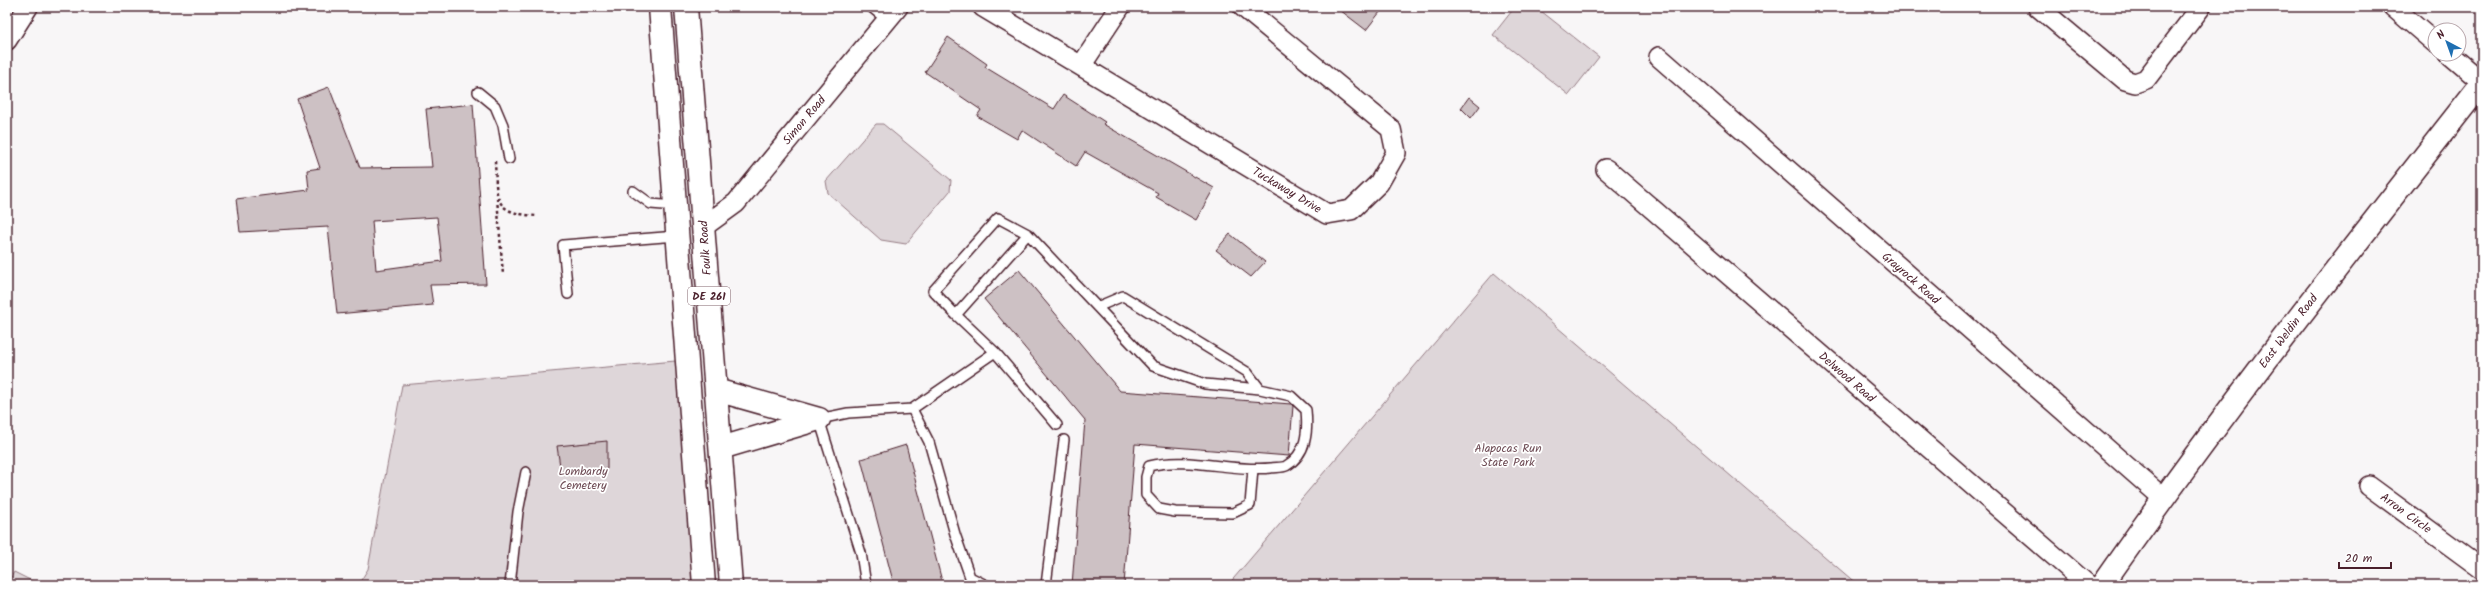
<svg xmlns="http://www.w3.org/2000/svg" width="2489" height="592" viewBox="0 0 2489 592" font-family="Kalam,sans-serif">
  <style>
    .green { fill: #ded6d9; stroke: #947a82 }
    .building { fill: #cdc1c4; stroke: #4a1f2b; fill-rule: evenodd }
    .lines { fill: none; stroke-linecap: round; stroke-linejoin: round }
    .service-casing { stroke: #4a1f2b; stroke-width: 12 }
    .minor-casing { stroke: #4a1f2b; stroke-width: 22 }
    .tertiary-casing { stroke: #4a1f2b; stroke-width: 25 }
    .primary-casing { stroke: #4a1f2b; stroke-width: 25 }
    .path { stroke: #4a1f2b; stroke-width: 2.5; stroke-dasharray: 3 3; stroke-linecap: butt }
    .service { stroke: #fff; stroke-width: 9 }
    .minor { stroke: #fff; stroke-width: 19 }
    .tertiary { stroke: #fff; stroke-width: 22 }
    .primary { stroke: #fff; stroke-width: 22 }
    .labels { text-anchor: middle; stroke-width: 3.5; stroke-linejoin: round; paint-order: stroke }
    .shield { fill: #fff; stroke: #80626b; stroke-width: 1 }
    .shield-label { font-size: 11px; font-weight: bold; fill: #4a1f2b }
    .street-label { font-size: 12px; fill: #4a1f2b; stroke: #fff }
    .park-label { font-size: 12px; fill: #6f4d56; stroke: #fff }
  </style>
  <rect width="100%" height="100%" fill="#f8f6f7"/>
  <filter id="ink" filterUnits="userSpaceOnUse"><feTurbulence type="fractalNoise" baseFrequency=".025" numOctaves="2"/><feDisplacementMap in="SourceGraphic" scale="8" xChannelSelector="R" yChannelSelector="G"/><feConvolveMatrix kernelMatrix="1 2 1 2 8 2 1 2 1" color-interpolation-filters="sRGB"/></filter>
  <g filter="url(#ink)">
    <!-- green -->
    <path class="green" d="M1515,7H1536L1599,57L1569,95L1493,35Z
      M876,124H883L951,180L950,191L906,244L881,240L828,193L826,181Z
      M1494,273L1858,585H1228Z
      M687,360L704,585H358L368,569L402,385Z
      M14,572L40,585H7Z"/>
    <!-- building -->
    <path class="building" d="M1336,7H1384L1366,30Z
      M948,37L987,64L985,67L1054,109L1063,95L1105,122L1103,124L1214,188L1196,220L1156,197L1158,193L1085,152L1076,166L1022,130L1017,139L977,116L981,110L925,72Z
      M329,87L360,168L432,167L426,109L473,104L486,284L430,285L433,305L337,314L328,227L240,232L236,199L309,190L307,170L320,168L297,99ZM437,217L442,261L376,270L372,221Z
      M1469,97L1480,106L1471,118L1461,108Z
      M1230,234L1265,262L1251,277L1216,250Z
      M1019,270L1120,391L1291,404L1293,406L1289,456L1135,444L1124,585H1072L1085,420L984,299Z
      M607,441V469L561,473L557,446Z
      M906,445L943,585H894L861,459Z"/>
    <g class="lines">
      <defs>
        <path id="service" d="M871,7L887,20
          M478,92L495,106L503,125L509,159
          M633,191L651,204L675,206
          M568,294L563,245L677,236
          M1097,307L1123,296L1247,372L1260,389
          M956,315L933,291L998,218L1028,234
          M912,409L995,352
          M1057,425L995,352L956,315L1028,234L1153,366L1205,384L1260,389L1291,396L1306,410C1308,431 1307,454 1286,466C1282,468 1275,467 1271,468C1231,472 1188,456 1149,466L1146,477V495L1159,509L1175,512L1233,513L1250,505L1253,469
          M510,585L518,512L526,472
          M866,585L861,553L819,419L848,413L912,409L929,442L955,534L970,577L986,585
          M1046,585L1064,440"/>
        <path id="minor" d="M983,7L1327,214L1351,210L1379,183L1396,153L1391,129L1243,7
          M2038,7L2125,80L2135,83L2146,79L2201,7
          M2393,7L2435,43
          M7,40L28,7
          M2449,54L2482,82
          M1659,57L2163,498
          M1081,66L1120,7
          M1606,169L2088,585
          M703,227L736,203L898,7
          M2369,486L2482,569"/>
        <path id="tertiary" d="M2102,585C2222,413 2352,248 2482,83"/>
        <path id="primary" d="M660,7L704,585
          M686,7L731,585
          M716,390L819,419
          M721,448L819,419"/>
      </defs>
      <!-- service casing -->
      <use href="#service" class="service-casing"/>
      <!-- minor casing -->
      <use href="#minor" class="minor-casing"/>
      <!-- tertiary casing -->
      <use href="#tertiary" class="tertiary-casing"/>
      <!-- primary casing -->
      <use href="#primary" class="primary-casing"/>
      <!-- path -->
      <path class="path" d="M495,161C497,199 492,213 537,216
        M497,198L503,275"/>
      <!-- service -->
      <use href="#service" class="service"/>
      <!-- minor -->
      <use href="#minor" class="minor"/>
      <!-- tertiary -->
      <use href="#tertiary" class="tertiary"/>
      <!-- primary -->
      <use href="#primary" class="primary"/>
    </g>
  </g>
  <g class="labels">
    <!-- shield labels -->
    <rect class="shield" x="688" y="287" width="42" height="18" rx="3"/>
    <g class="shield-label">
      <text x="709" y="300">DE 261</text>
    </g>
    <!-- street labels -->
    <g class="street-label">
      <text transform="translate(804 120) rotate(-50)" y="4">Simon Road</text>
      <text transform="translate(1287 190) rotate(31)" y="4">Tuckaway Drive</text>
      <text transform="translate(705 248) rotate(-94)" y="4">Foulk Road</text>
      <text transform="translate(1911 278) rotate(41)" y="4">Grayrock Road</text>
      <text transform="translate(2288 331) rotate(-53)" y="4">East Weldin Road</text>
      <text transform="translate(1847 377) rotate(41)" y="4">Delwood Road</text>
      <text transform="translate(2406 513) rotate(36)" y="4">Arron Circle</text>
    </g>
    <!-- park labels -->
    <g class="park-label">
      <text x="1508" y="452">Alapocas Run<tspan x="1508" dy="14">State Park</tspan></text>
      <text x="583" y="475">Lombardy<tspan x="583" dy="14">Cemetery</tspan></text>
    </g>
  </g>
  <!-- margin -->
  <rect width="2489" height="592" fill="none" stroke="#fff" stroke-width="24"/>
  <rect x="12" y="12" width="2465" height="568" fill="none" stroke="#4a1f2b" stroke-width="1.5" filter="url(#ink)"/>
  <!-- north arrow -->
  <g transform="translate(2447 42) rotate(319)"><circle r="19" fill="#ffffff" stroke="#b7a5aa"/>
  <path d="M0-3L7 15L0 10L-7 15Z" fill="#1f6fb2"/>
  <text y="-6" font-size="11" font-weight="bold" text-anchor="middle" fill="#4a1f2b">N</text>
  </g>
  <!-- scale -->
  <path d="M2339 562v6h52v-6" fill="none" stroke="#4a1f2b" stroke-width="2"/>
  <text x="2345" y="562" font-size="12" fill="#4a1f2b" stroke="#ffffff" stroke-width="3" paint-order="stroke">20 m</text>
</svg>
